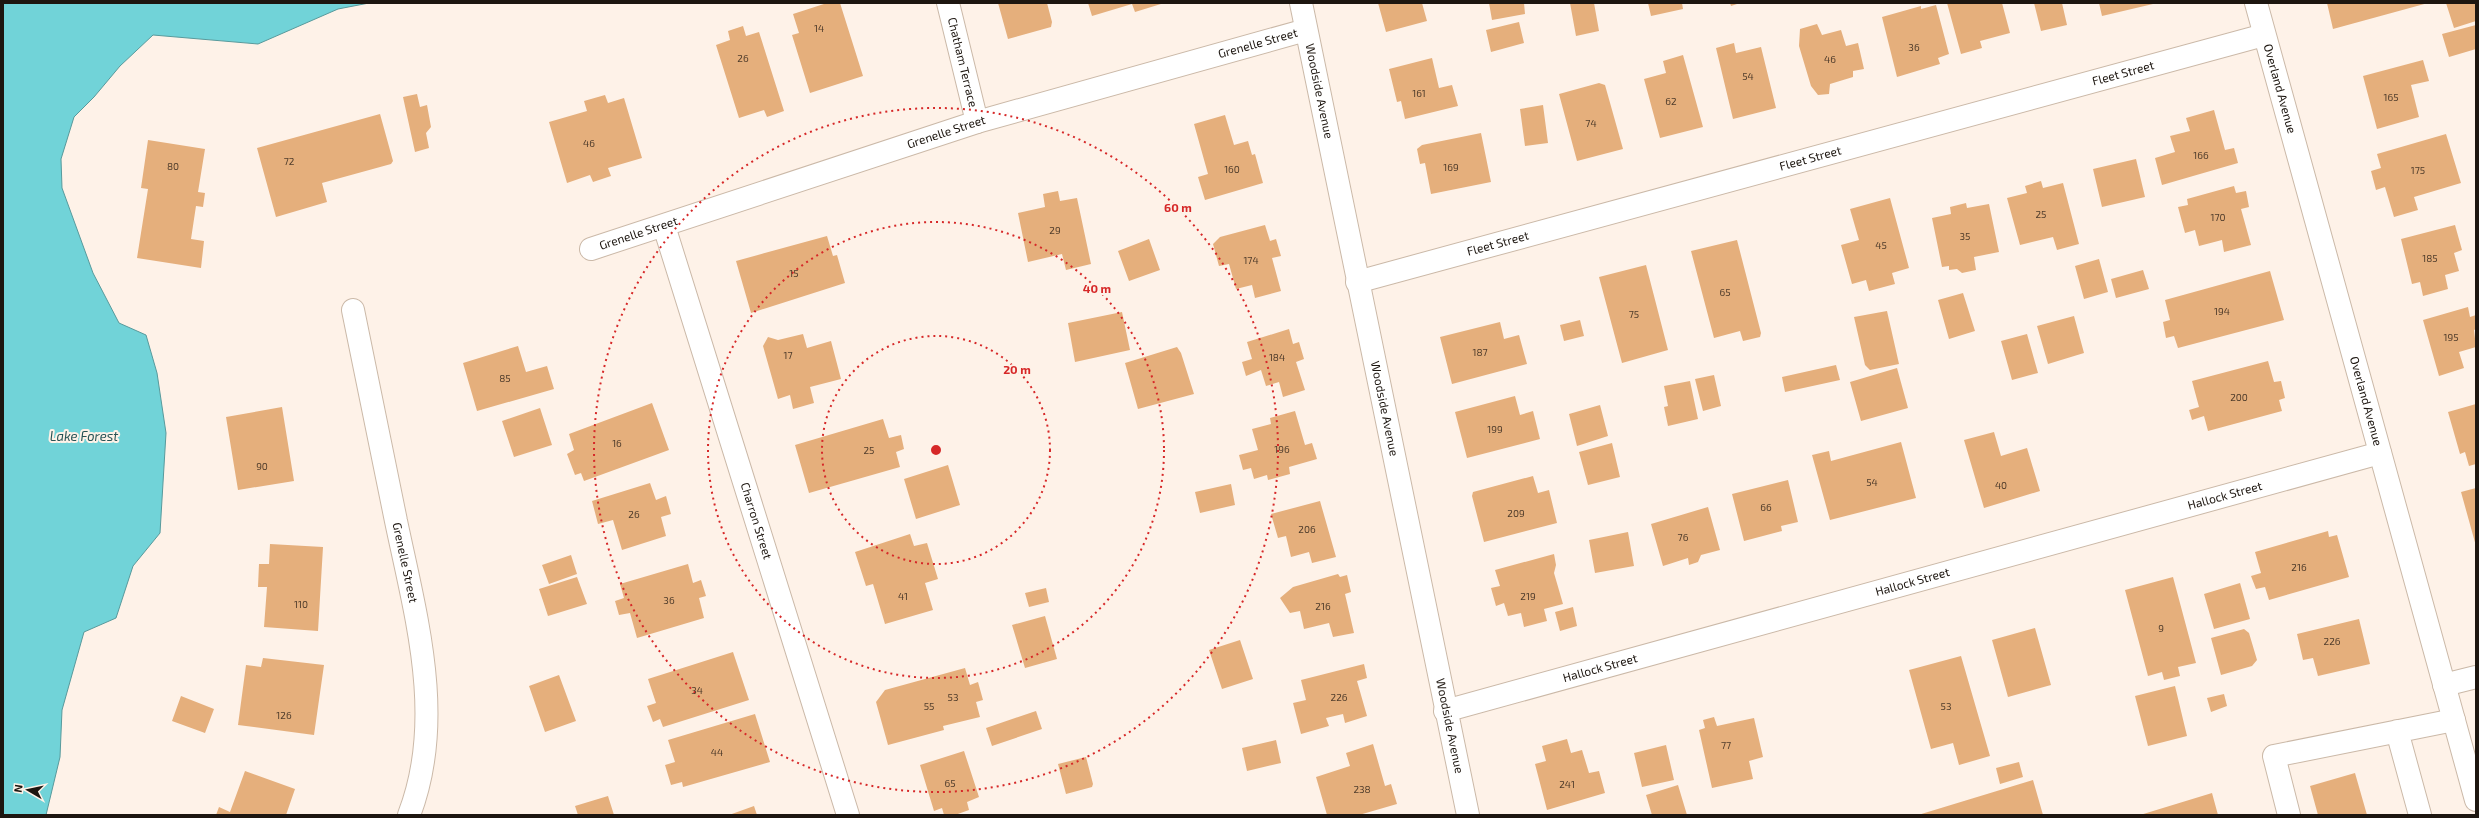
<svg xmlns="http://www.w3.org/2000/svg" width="2479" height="818" viewBox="0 0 2479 818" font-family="'Exo 2',sans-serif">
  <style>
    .water { fill: #71d3d8; stroke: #589a9c }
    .building { fill: #e5af7c }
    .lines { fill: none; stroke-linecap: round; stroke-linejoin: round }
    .service-casing { stroke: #cbb9a8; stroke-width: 24 }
    .minor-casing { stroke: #cbb9a8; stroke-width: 24 }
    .service { stroke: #fff; stroke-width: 22 }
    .minor { stroke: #fff; stroke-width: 22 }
    .ring { fill: none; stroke: #d62828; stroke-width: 2; stroke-dasharray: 2 4 }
    .labels { text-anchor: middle; stroke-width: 4; stroke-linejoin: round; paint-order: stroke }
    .number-label { font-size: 10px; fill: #4f3c2b }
    .street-label { font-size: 12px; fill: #1d1610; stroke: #fef2e8 }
    .water-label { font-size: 13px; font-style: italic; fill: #275355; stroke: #fef2e8 }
    .centre { fill: #d62828; stroke: #fef2e8; stroke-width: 2 }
    .ring-label { font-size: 12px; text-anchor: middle; font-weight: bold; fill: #d62828; stroke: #fef2e8; stroke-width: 4; stroke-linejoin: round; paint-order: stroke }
  </style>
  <rect width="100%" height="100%" fill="#fef2e8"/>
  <!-- water -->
  <path class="water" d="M3,3H369L338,9L258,44L153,35L120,66L94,97L74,117L61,159L62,188L93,273L119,323L146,335L157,373L166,433L160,533L133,566L116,618L84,632L62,710L60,757L46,815H3Z"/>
  <!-- building -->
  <path class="building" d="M827,3H840L863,76L810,93L792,35L799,33L793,14Z
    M998,3H1047L1052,22L1051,27L1008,39Z
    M1088,3H1160L1161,4L1135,12L1132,4L1092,16Z
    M1378,3H1422L1427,21L1386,32Z
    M1489,3H1524L1525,14L1492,20Z
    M1570,3H1594L1599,31L1576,36Z
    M1648,3H1682L1683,9L1651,16Z
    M1730,3H1740L1731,6Z
    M1947,3H2002L2010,33L1980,41L1982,48L1961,54Z
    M2034,3H2062L2067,25L2041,31Z
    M2099,3H2153V4L2102,16Z
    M2327,3H2428L2333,29Z
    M2446,3H2476V21L2454,28Z
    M1936,5L1949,54L1938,58L1940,64L1897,77L1882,17L1921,6V9Z
    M1519,22L1524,43L1491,52L1486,30Z
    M1817,24L1822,35L1841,30L1846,46L1858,43L1864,69L1853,71V77L1830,84L1829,94L1818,95L1811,86L1799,46L1800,29Z
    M2476,25V49L2449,57L2442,34Z
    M743,26L746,36L759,32L784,111L767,117L764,110L739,118L716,45L730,40L728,31Z
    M1734,43L1736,53L1761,47L1776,108L1733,119L1716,48Z
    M1683,55L1703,127L1660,138L1644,79L1666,73L1663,61Z
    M1432,58L1439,88L1452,85L1458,106L1405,119L1401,101L1397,102L1389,69Z
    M2423,60L2429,81L2411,85L2419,117L2377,129L2363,76Z
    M1599,83L1605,85L1623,149L1577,161L1559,94Z
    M417,94L420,107L427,105L431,127L426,133L429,148L415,152L403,97Z
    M605,95L608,103L624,98L642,158L608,168L611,176L593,182L590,175L567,183L549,122L587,111L584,101Z
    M1543,105L1548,143L1525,146L1520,109Z
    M2214,110L2225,150L2234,148L2238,163L2162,185L2155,158L2175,152L2170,136L2190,131L2186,118Z
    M380,114L393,161L391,164L322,183L327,202L276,217L257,148Z
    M1225,115L1234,145L1248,141L1252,155L1255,154L1263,183L1205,200L1198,177L1208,174L1194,124Z
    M1481,133L1491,182L1431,194L1425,163L1420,164L1417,149L1422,145Z
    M2446,134L2461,183L2414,197L2418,210L2394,217L2385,187L2376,190L2371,171L2381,168L2377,154Z
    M148,140L205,149L198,192L205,193L203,207L196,206L191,239L204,241L201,268L137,258L148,189L141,188Z
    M2136,159L2145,197L2102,207L2093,169Z
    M2041,181L2043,188L2063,183L2079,244L2057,250L2053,237L2020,245L2007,198L2027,193L2025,186Z
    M2234,186L2236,193L2246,191L2249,207L2241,209L2251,245L2224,252L2222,240L2199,246L2195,230L2185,233L2178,207L2188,205L2187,199Z
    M1058,191L1060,201L1077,198L1091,264L1066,270L1062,254L1028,262L1018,213L1045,207L1043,194Z
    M1890,198L1909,268L1892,273L1895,284L1869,291L1866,280L1852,284L1841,245L1859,240L1850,209Z
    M1966,203L1967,208L1989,204L1999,252L1974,257L1976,270L1962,273L1957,269L1949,270V266L1942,267L1932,218L1951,214L1950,207Z
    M1265,225L1270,241L1276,239L1281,256L1272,258L1281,291L1255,298L1252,285L1236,289L1229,264L1219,266L1213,244L1220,237Z
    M2455,225L2462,250L2454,253L2459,271L2445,275L2448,289L2423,296L2420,282L2412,284L2401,239Z
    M827,236L833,256L837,255L845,283L751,313L736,261Z
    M1149,239L1160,270L1129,281L1118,251Z
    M1737,240L1761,333L1760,337L1743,341L1740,331L1714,338L1691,251Z
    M2099,259L2108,292L2084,299L2075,266Z
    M1646,265L1668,350L1622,363L1599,277Z
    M2143,270L2149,289L2116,298L2111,279Z
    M2270,271L2284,320L2178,348L2174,336L2166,338L2163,322L2170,320L2165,300Z
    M1963,293L1975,331L1949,339L1938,300Z
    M2468,307L2470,317L2476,315V329L2474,330L2476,347L2459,352L2464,368L2439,376L2423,320Z
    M1887,311L1899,364L1870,370L1865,365L1854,317Z
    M1122,312L1130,350L1075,362L1068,323Z
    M2074,316L2084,353L2048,364L2037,326Z
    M1580,320L1584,336L1564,341L1560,325Z
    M1500,322L1504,339L1519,335L1527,364L1452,384L1440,337Z
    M1289,329L1293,344L1299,342L1304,359L1296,362L1305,390L1283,397L1279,382L1266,386L1261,370L1246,376L1242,362L1252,359L1247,342Z
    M803,334L807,348L831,341L841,379L810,387L814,403L793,409L790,395L778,399L763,346L768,337L778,340Z
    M2027,334L2038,373L2012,380L2001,341Z
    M518,346L526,372L547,366L554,389L477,411L463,363Z
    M1177,347L1181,353L1194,394L1138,409L1125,363Z
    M2268,361L2274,382L2281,381L2285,398L2279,400L2282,411L2208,431L2204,416L2192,420L2189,410L2199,407L2192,381Z
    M1836,365L1840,380L1785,392L1782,377Z
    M1897,368L1908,408L1861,421L1850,382Z
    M1714,375L1721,406L1703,411L1695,379Z
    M1690,381L1698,419L1668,426L1664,407L1668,406L1664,386Z
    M1515,396L1520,415L1533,411L1540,439L1467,458L1455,412Z
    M652,403L669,450L584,481L581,473L575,475L567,454L574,450L569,434Z
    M2476,404V464L2469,466L2465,452L2460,454L2448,412Z
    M1600,405L1608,436L1577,446L1569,414Z
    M282,407L294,481L238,490L226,417Z
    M540,408L552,445L514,457L502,421Z
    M1295,411L1305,445L1312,443L1317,459L1289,467L1290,474L1268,480L1267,475L1254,479L1251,468L1243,470L1239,455L1258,450L1252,429L1271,424L1270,418Z
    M883,419L889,438L901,435L904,449L896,452L900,467L809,493L795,445Z
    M1994,432L2001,456L2027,448L2040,491L1984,508L1964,440Z
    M1901,442L1916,498L1830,520L1812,455L1829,451L1831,461Z
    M1612,443L1620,477L1588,485L1579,452Z
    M948,465L960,505L916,519L904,479Z
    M1533,476L1538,493L1549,490L1557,523L1484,542L1472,496L1473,492Z
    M1788,480L1798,522L1781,526L1782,531L1744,541L1732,494Z
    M650,483L656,500L666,496L671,514L661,517L666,536L622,550L613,520L598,524L592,501Z
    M1231,484L1235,505L1200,513L1195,492Z
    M2476,488V546L2461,492Z
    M1320,501L1336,557L1312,563L1309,552L1291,557L1286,536L1278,538L1271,514Z
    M1708,507L1720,550L1701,555L1698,562L1689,565L1688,558L1663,566L1651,524Z
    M2328,531L2329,537L2337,535L2349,577L2269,600L2265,587L2256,589L2251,576L2261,573L2255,552Z
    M1628,532L1634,566L1595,573L1589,540Z
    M910,534L914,546L927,543L938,579L925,583L933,610L885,624L873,584L866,586L855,552Z
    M270,544L323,547L318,631L264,627L267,587H258L259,564H269Z
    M1554,554L1556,565L1554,573L1563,604L1544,609L1547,621L1524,627L1521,613L1508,616L1504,603L1496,606L1491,588L1500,586L1495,570Z
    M571,555L577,574L549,584L542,565Z
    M688,564L693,583L701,580L706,596L699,598L704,618L637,638L630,613L619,615L615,601L624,598L620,584Z
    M1338,574L1340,577L1347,575L1351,592L1345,594L1354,633L1333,637L1329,623L1304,629L1300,611L1290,613L1280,598L1293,587Z
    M577,577L587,604L548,616L539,589Z
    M2173,577L2196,663L2178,667L2180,676L2164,680L2162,672L2148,676L2125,590Z
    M2240,583L2250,619L2214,629L2204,594Z
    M1046,588L1049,602L1029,607L1025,593Z
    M1573,607L1577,626L1560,631L1555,612Z
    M1045,616L1057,659L1025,668L1012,625Z
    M2359,619L2370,664L2318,676L2313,658L2303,660L2297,634Z
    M2035,628L2051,685L2008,697L1992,640Z
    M2244,629L2249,633L2257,660L2252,666L2221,675L2211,638Z
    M1240,640L1253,679L1222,689L1209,650Z
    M733,652L749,700L663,727L660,719L653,722L647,706L656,703L648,679Z
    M1961,656L1990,756L1959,765L1953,743L1931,749L1909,670Z
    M263,658L324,665L314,735L238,725L246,665L261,667Z
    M1364,664L1367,678L1357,681L1367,716L1345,723L1343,714L1326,718L1329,726L1301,734L1293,703L1306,700L1301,680Z
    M965,668L970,685L978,682L983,700L976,702L980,717L943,726L944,730L888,745L876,702L885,690Z
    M559,675L576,721L545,732L529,686Z
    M2175,686L2187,736L2148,746L2135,696Z
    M2224,694L2227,706L2211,712L2207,698Z
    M181,696L214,709L205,733L172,721Z
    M1036,711L1042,729L992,746L986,728Z
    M755,714L770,762L683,787L682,782L671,785L665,765L675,762L668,740Z
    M1714,717L1717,726L1754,718L1763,757L1749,761L1753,779L1712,788L1699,730L1705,728L1703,720Z
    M1567,739L1571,753L1582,750L1589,773L1599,771L1605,793L1547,810L1535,764L1546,761L1542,746Z
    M1276,740L1281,763L1247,771L1242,748Z
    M1373,744L1385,786L1391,784L1397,804L1359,815H1327L1316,777L1350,766L1346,753Z
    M1666,745L1674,780L1642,787L1634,753Z
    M964,751L979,797L967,802L969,810L955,815H944L942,808L934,811L920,765Z
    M1086,757L1093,784L1092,787L1066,794L1058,764Z
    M2019,762L2023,777L2000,784L1996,768Z
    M245,771L295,789L286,815H216L219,807L230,812Z
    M2355,773L2367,815H2318L2310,786Z
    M2033,780L2043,815H1918Z
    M1678,785L1687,815H1652L1646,795Z
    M2212,793L2218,815H2140Z
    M608,796L614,815H578L575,806Z
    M754,806L757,815H729Z"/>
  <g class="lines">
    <defs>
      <path id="service" d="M2444,685L2476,677
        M2397,731L2420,815
        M2289,815L2274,756L2454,720"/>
      <g id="minor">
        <path id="s1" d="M948,3L977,122"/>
        <path id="s2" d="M1301,3L1468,815"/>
        <path id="s3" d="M2256,3L2476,800"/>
        <path id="s4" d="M664,226L848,815"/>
        <path id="s5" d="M591,249L977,122L1306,30"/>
        <path id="s6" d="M1357,282L2264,35"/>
        <path id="s7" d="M353,310C368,381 382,451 396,521C416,617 446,719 409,815"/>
        <path id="s8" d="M1445,711L2380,453"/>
      </g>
    </defs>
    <!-- service casing -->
    <use href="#service" class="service-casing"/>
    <!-- minor casing -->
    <use href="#minor" class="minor-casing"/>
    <!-- service -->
    <use href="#service" class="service"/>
    <!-- minor -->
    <use href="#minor" class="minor"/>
  </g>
  <!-- distance rings -->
  <g class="ring">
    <circle cx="936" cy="450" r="114"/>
    <circle cx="936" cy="450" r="228"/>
    <circle cx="936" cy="450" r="342"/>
  </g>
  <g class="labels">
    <!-- number labels -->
    <g class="number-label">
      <text x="819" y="32">14</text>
      <text x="1914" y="51">36</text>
      <text x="743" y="62">26</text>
      <text x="1830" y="63">46</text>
      <text x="1748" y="80">54</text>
      <text x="1419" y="97">161</text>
      <text x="2391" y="101">165</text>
      <text x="1671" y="105">62</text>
      <text x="1591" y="127">74</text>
      <text x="589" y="147">46</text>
      <text x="2201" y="159">166</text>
      <text x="289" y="165">72</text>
      <text x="173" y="170">80</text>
      <text x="1451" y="171">169</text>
      <text x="1232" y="173">160</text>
      <text x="2418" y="174">175</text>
      <text x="2041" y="218">25</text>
      <text x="2218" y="221">170</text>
      <text x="1055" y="234">29</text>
      <text x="1965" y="240">35</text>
      <text x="1881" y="249">45</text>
      <text x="2430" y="262">185</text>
      <text x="1251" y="264">174</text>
      <text x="794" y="277">15</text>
      <text x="1725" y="296">65</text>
      <text x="2222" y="315">194</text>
      <text x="1634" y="318">75</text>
      <text x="2451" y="341">195</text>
      <text x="1480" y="356">187</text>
      <text x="788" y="359">17</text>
      <text x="1277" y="361">184</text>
      <text x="505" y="382">85</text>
      <text x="2239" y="401">200</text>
      <text x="1495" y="433">199</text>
      <text x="617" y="447">16</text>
      <text x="1282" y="453">196</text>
      <text x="869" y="454">25</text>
      <text x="262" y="470">90</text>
      <text x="1872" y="486">54</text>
      <text x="2001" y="489">40</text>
      <text x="1766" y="511">66</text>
      <text x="1516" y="517">209</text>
      <text x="634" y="518">26</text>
      <text x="1307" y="533">206</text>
      <text x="1683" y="541">76</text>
      <text x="2299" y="571">216</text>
      <text x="903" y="600">41</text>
      <text x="1528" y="600">219</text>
      <text x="669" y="604">36</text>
      <text x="301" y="608">110</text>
      <text x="1323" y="610">216</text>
      <text x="2161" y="632">9</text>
      <text x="2332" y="645">226</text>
      <text x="697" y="694">34</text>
      <text x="953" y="701">53</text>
      <text x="1339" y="701">226</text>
      <text x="929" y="710">55</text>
      <text x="1946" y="710">53</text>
      <text x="284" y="719">126</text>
      <text x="1726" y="749">77</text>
      <text x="717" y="756">44</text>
      <text x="950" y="787">65</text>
      <text x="1567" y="788">241</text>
      <text x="1362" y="793">238</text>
    </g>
    <!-- street labels -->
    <g class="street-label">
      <text dy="4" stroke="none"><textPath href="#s5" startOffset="698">Grenelle Street</textPath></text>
      <text dy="4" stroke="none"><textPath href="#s1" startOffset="61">Chatham Terrace</textPath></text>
      <text dy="4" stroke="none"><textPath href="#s6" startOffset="794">Fleet Street</textPath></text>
      <text dy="4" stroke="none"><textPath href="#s3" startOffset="89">Overland Avenue</textPath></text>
      <text dy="4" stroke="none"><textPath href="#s2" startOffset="90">Woodside Avenue</textPath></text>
      <text dy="4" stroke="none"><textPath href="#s5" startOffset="374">Grenelle Street</textPath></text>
      <text dy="4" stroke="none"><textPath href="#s6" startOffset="470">Fleet Street</textPath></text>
      <text dy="4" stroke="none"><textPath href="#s5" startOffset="50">Grenelle Street</textPath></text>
      <text dy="4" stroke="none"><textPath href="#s6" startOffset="146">Fleet Street</textPath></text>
      <text dy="4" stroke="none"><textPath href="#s3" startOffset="413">Overland Avenue</textPath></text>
      <text dy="4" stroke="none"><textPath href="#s2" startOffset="414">Woodside Avenue</textPath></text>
      <text dy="4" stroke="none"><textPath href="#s8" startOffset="809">Hallock Street</textPath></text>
      <text dy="4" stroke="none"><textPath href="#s4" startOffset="309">Charron Street</textPath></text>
      <text dy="4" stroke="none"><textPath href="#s7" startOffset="258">Grenelle Street</textPath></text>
      <text dy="4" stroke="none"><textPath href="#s8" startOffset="485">Hallock Street</textPath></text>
      <text dy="4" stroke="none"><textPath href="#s8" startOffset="161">Hallock Street</textPath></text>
      <text dy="4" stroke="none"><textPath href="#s2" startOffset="738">Woodside Avenue</textPath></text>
    </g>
    <!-- water labels -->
    <g class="water-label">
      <text x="84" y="441">Lake Forest</text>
    </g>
  </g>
  <circle cx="936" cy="450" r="6" class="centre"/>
  <g class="ring-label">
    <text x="1178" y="212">60 m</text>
    <text x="1097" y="293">40 m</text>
    <text x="1017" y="374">20 m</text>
  </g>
  <!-- border -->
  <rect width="2479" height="818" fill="none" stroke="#1d1610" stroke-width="8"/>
  <!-- north arrow -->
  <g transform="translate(28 790) rotate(279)" stroke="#fef2e8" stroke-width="3" paint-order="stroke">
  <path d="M0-3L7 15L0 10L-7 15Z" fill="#1d1610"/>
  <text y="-6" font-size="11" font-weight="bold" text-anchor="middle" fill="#1d1610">N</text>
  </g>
</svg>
